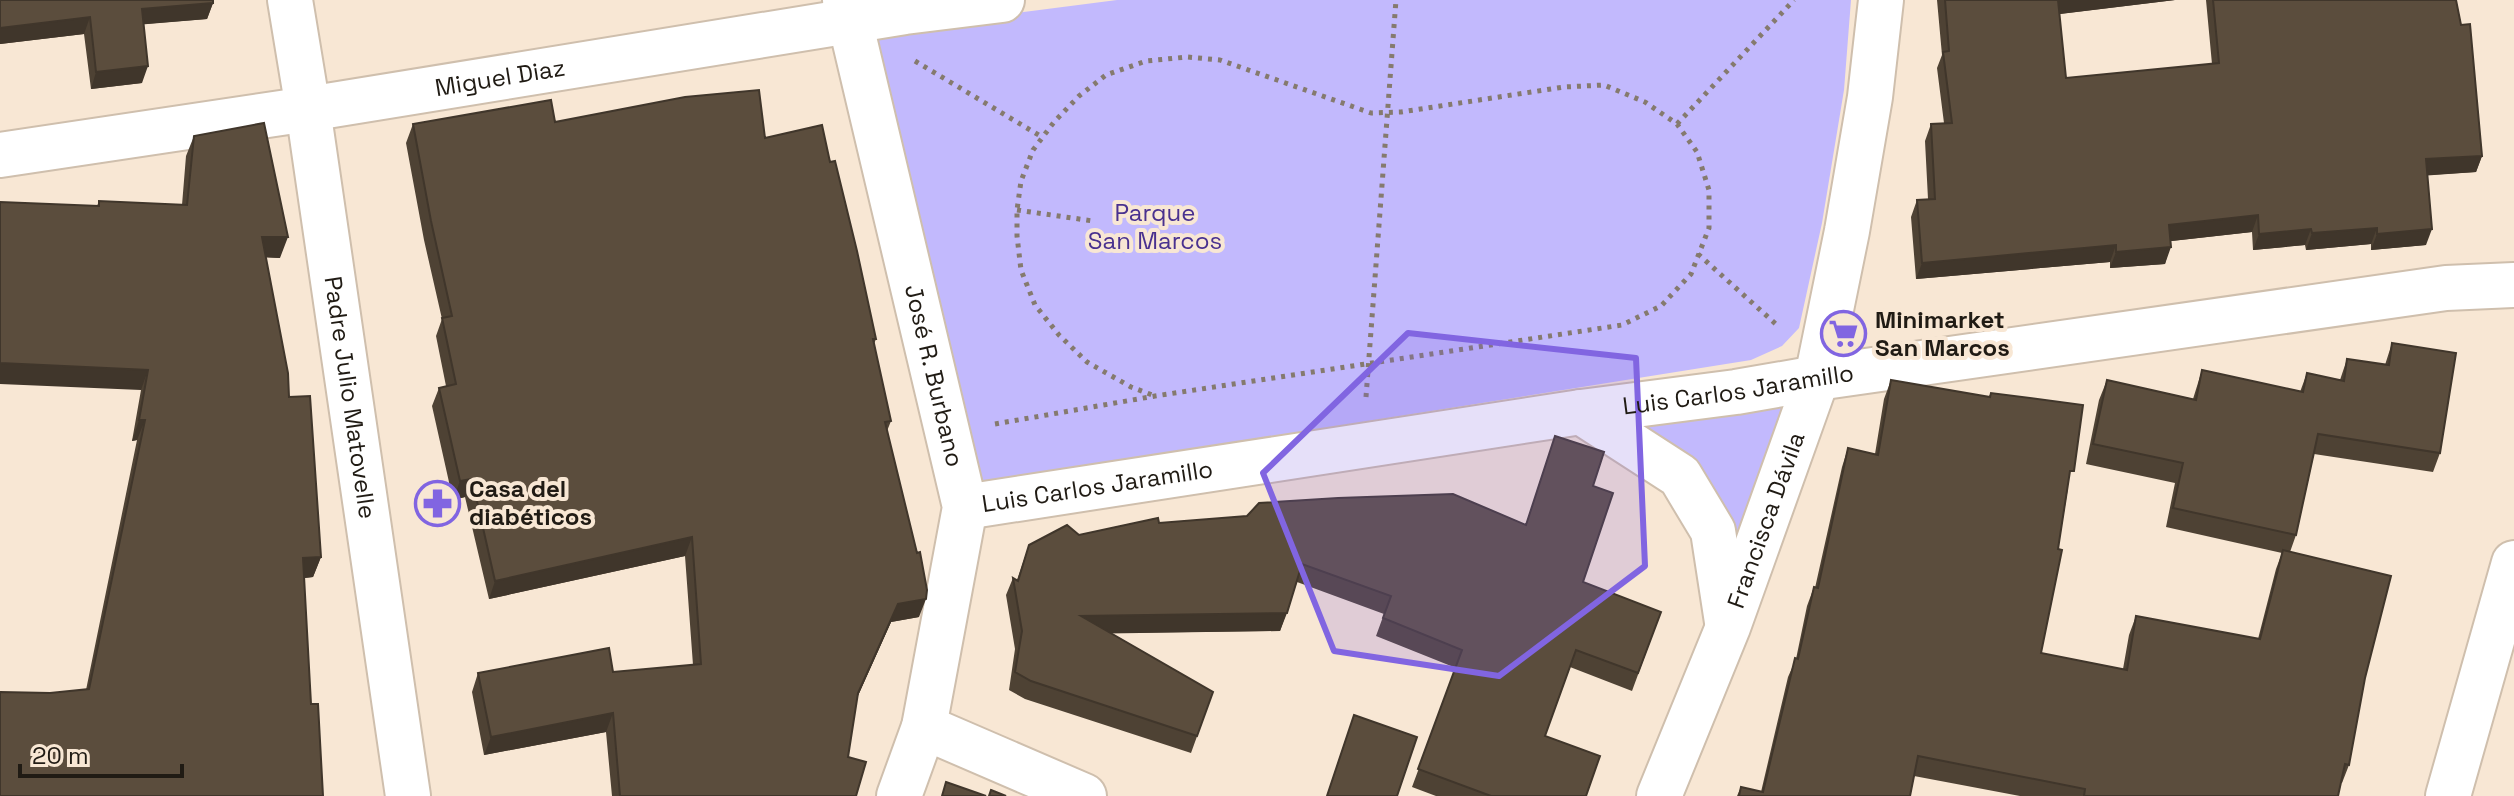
<svg xmlns="http://www.w3.org/2000/svg" width="2514" height="796" viewBox="0 0 2514 796" font-family="'Space Grotesk',sans-serif">
  <style>
    .green { fill: #c2b9fd }
    .lines { fill: none; stroke-linecap: round; stroke-linejoin: round }
    .minor-casing { stroke: #cfbfad; stroke-width: 48 }
    .path { stroke: #857a6e; stroke-width: 5; stroke-dasharray: 4 6; stroke-linecap: butt }
    .minor { stroke: #fff; stroke-width: 44 }
    .wall { fill: #4e4234 }
    .shaded-wall { fill: #40362b }
    .building { fill: #5b4d3d; stroke: #40362b; stroke-width: 2 }
    .marked { fill: #8165e1; fill-opacity: 0.2; stroke: #8165e1; stroke-width: 6; stroke-linejoin: round }
    .labels { text-anchor: middle; stroke-width: 8; stroke-linejoin: round; paint-order: stroke }
    .street-label { font-size: 24px; fill: #201b14; stroke: #f8e7d4 }
    .park-label { font-size: 24px; fill: #49318f; stroke: #f8e7d4 }
    .poi-label { font-size: 24px; font-weight: bold; fill: #201b14; stroke: #f8e7d4; text-anchor: start }
  </style>
  <rect width="100%" height="100%" fill="#f8e7d4"/>
  <!-- green -->
  <path class="green" d="M1117,0H1851L1844,90L1822,223L1799,328L1782,346L1751,360L981,483L876,31Z
    M1794,398L1736,569L1618,420Z"/>
  <g class="lines">
    <defs>
      <g id="minor">
        <path id="s1" d="M290,0L308,109L408,796"/>
        <path id="s2" d="M845,0L965,507L924,727L899,796"/>
        <path id="s3" d="M0,155L308,109L905,12L1002,0"/>
        <path d="M1581,412L1680,476L1713,531L1727,622"/>
        <path id="s4" d="M965,507L1581,412L1736,392L1817,378L2446,288L2514,285"/>
        <path d="M924,727L1084,796"/>
        <path id="s5" d="M1659,796L1728,627L1817,378L1847,231L1870,97L1881,0"/>
        <path d="M2448,796L2514,563"/>
      </g>
    </defs>
    <!-- minor casing -->
    <use href="#minor" class="minor-casing"/>
    <!-- path -->
    <path class="path" d="M915,61L1042,137
      M1677,124L1794,0
      M1017,210L1093,221
      M1698,254L1778,326
      M1366,397L1396,0
      M995,424L1155,396L1622,325L1661,306L1691,274L1709,228V190L1697,152L1677,124L1645,102L1604,85L1564,87L1401,112L1371,113L1220,60L1187,57L1146,61L1106,75L1079,96L1054,122L1033,150L1021,181L1017,210V236L1021,270L1035,305L1059,335L1087,362L1131,387L1155,396"/>
    <!-- minor -->
    <use href="#minor" class="minor"/>
  </g>
  <!-- wall -->
  <path class="wall" d="M0,0L213,3L207,19L144,24L142,83L91,89L84,34L0,44Z
    M1937,0H2175L2059,14L2066,78L2212,64L2206,0H2456L2482,156L2476,172L2428,175L2426,245L2371,250V244L2306,250L2305,245L2253,250L2252,232L2171,241L2165,264L2110,268V262L1916,279L1911,217L1917,200L1928,199L1925,141L1931,124L1944,123L1937,68L1942,55Z
    M555,122L765,138L830,162L876,339L874,344L891,421L887,431L919,617L891,622L857,698L848,757L856,796H612L606,732L484,755L472,692L478,673L613,672L693,665L685,556L489,599L465,497L453,500L432,406L439,388L446,386L436,336L442,319L424,240L406,143L413,124Z
    M194,136L280,258L266,257L289,397L321,557L313,577L304,578L311,704L50,693L86,690L137,440L132,441L141,390L97,206L99,201L182,205L186,156Z
    M2392,343L2440,453L2433,472L2314,454L2296,535L2290,552L2365,678L2349,765L2342,783H2341L2338,796H2020L1914,776L1910,796H1737L1741,787L1761,792L1788,677L1796,659L1807,606L1814,587L1815,588L1842,467L1848,448L1875,454L1884,399L1891,380L1989,397L1991,393L2068,488L2041,653L2123,669L2129,635L2136,616L2258,639L2276,569L2282,553L2166,527L2175,483L2086,464L2099,400L2107,380L2193,399L2202,370L2300,392L2307,373L2340,380L2347,359L2385,365Z
    M1593,486L1583,582L1661,612L1632,691L1570,667L1545,736L1586,796H1436L1412,787L1456,668L1376,636L1384,614L1297,582L1280,631L1111,633L1213,692L1191,753L1025,699L1009,690L1015,649L1006,595L1013,578L1017,580L1029,545L1079,535L1159,523L1525,525Z"/>
  <!-- shaded-wall -->
  <path class="shaded-wall" d="M2057,0H2175L2052,15Z
    M213,3L207,19L136,25L142,9Z
    M90,17L84,34L0,44V28Z
    M148,66L142,83L91,89L96,72Z
    M2482,156L2476,172L2420,176L2426,159Z
    M2258,215L2252,232L2163,242L2169,225Z
    M2377,228L2371,244L2306,250L2312,233Z
    M2311,229L2305,245L2253,250L2259,234Z
    M2432,229L2426,245L2371,250L2377,234Z
    M262,237H288L280,258L255,257Z
    M2116,245L2110,262L1916,279L1922,263Z
    M2171,247L2165,264L2110,268L2116,252Z
    M0,363L148,370L141,390L0,384Z
    M139,420H145L137,440L132,441Z
    M472,479L465,497L453,500L460,481Z
    M692,537L685,556L489,599L495,581Z
    M321,557L313,577L296,579L303,558Z
    M926,599L919,617L891,622L851,711L858,693L898,604Z
    M1287,613L1280,631L1074,634L1081,616Z
    M613,713L606,732L484,755L491,737Z"/>
  <!-- building -->
  <path class="building" d="M0,0H213V3L142,9L148,66L96,72L90,17L0,28Z
    M1945,0H2058L2066,78L2219,63L2213,0H2456L2461,25L2470,24L2482,156L2426,159L2432,229L2377,234V228L2312,233L2311,229L2259,234L2258,215L2169,225L2171,247L2116,252V245L1922,263L1917,200L1935,199L1931,124L1952,123L1943,52L1949,51Z
    M759,90L765,138L822,125L830,162L835,161L857,251L876,339H873L891,421L885,422L917,553L920,552L927,590L926,599L898,604L858,693L848,757L866,762L856,796H620L613,713L491,737L478,673L609,648L613,672L701,664L692,537L495,581L472,479L460,481L439,388L456,384L442,318L452,316L431,221L413,124L551,100L555,122L685,97Z
    M264,123L288,237H262L288,373L289,397L310,396L321,557L303,558L311,704H318L323,796H0V692L50,693L89,689L145,420H139L148,370L0,363V202L99,206V201L187,205L194,136Z
    M2392,343L2456,353L2440,453L2318,434L2296,535L2173,508L2183,463L2093,444L2107,380L2196,400L2202,370L2303,392L2307,373L2344,381L2347,359L2389,365Z
    M1891,380L1990,397L1991,393L2083,405L2074,471H2070L2058,549L2062,550L2041,653L2127,670L2136,616L2260,639L2283,550L2391,576L2365,678L2349,765L2345,764L2338,796H2084L2085,789L1918,756L1910,796H1739L1741,787L1763,792L1795,658L1798,659L1814,587L1818,588L1848,448L1878,455Z
    M1555,436L1604,452L1593,486L1613,493L1583,582L1661,612L1638,673L1576,650L1545,736L1600,756L1586,796H1491L1418,769L1462,650L1383,618L1391,596L1302,564L1287,613L1081,616L1213,692L1197,736L1031,681L1015,672L1022,631L1013,578L1018,581L1029,545L1067,525L1079,535L1158,518L1159,523L1247,516L1259,503L1338,498L1453,494L1526,525Z
    M1354,715L1417,737L1397,796H1327Z
    M946,782L986,796H942Z
    M991,790L1006,796H989Z"/>
  <!-- marked area -->
  <path class="marked" d="M1408,333L1636,358L1645,566L1499,676L1334,651L1263,473Z"/>
  <!-- icons -->
  <defs>
    <symbol id="supermarket-ring" viewBox="-11 -11 22 22"><circle r="9.5" fill="#f8e7d4" stroke="#8165e1" stroke-width="1.5"/><path d="M-6-5.5h2.5l.6 2H6L4.5 2H-2.5L-4.4-4H-6ZM-1.5 3.2a1.3 1.3 0 1 0 .1 0ZM3 3.2a1.3 1.3 0 1 0 .1 0Z" fill="#8165e1"/></symbol>
    <symbol id="pharmacy-ring" viewBox="-11 -11 22 22"><circle r="9.5" fill="#f8e7d4" stroke="#8165e1" stroke-width="1.5"/><path d="M-2-6h4v4h4v4h-4v4h-4v-4h-4v-4h4Z" fill="#8165e1"/></symbol>
  </defs>
  <g fill-rule="evenodd">
    <use href="#supermarket-ring" x="1818" y="308" width="51" height="51"/>
    <use href="#pharmacy-ring" x="412" y="478" width="51" height="51"/>
  </g>
  <g class="labels">
    <!-- street labels -->
    <g class="street-label">
      <text dy="8" stroke="none"><textPath href="#s3" startOffset="506">Miguel Diaz</textPath></text>
      <text dy="8" stroke="none"><textPath href="#s2" startOffset="386">José R. Burbano</textPath></text>
      <text dy="8" stroke="none"><textPath href="#s4" startOffset="782">Luis Carlos Jaramillo</textPath></text>
      <text dy="8" stroke="none"><textPath href="#s1" startOffset="402">Padre Julio Matovelle</textPath></text>
      <text dy="8" stroke="none"><textPath href="#s4" startOffset="134">Luis Carlos Jaramillo</textPath></text>
      <text dy="8" stroke="none"><textPath href="#s5" startOffset="296">Francisca Dávila</textPath></text>
    </g>
    <!-- park labels -->
    <g class="park-label">
      <text x="1155" y="221">Parque<tspan x="1155" dy="28">San Marcos</tspan></text>
    </g>
    <!-- poi labels -->
    <g class="poi-label">
      <text x="1875" y="328">Minimarket<tspan x="1875" dy="28">San Marcos</tspan></text>
      <text x="469" y="497">Casa del<tspan x="469" dy="28">diabéticos</tspan></text>
    </g>
  </g>
  <!-- scale -->
  <path d="M20 764v12h162v-12" fill="none" stroke="#201b14" stroke-width="4"/>
  <text x="32" y="764" font-size="24" fill="#201b14" stroke="#f8e7d4" stroke-width="6" paint-order="stroke">20 m</text>
</svg>
